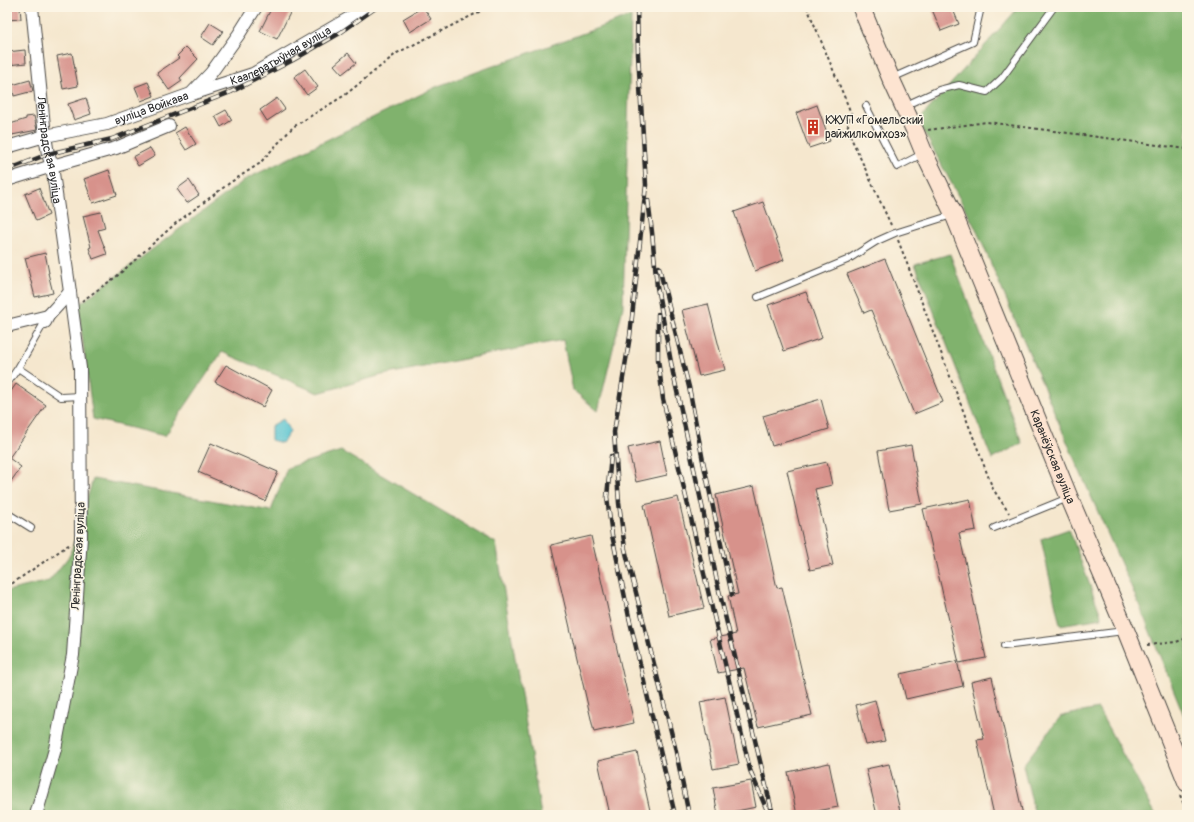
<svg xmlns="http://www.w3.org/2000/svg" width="1194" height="822" viewBox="0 0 1194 822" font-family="Pangolin,sans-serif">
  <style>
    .forest { fill: #80b26d; stroke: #566e4c }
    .water { fill: #58c4d1; stroke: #42787e }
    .building { fill: #d7928b }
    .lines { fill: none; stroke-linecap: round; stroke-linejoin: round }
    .service-casing { stroke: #494743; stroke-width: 8 }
    .minor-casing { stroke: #494743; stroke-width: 14 }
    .secondary-casing { stroke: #494743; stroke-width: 19 }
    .path { stroke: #494743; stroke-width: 2; stroke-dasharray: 3 3; stroke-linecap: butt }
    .service { stroke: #fff; stroke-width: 6 }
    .minor { stroke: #fff; stroke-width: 12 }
    .secondary { stroke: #fde4d1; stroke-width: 17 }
    .rail-casing { stroke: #2b2b2b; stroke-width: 4.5 }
    .rail { stroke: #fcf5e5; stroke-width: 3; stroke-dasharray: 9; stroke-linecap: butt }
    .labels { text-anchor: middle; stroke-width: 3; stroke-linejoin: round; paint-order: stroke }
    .street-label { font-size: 12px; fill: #2b2b2b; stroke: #fcf5e5 }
    .poi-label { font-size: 12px; fill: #2b2b2b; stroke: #fcf5e5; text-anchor: start }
  </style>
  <rect width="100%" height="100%" fill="#fcf5e5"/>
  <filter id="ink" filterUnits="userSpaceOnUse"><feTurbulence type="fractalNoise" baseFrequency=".025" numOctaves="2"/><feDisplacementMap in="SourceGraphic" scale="8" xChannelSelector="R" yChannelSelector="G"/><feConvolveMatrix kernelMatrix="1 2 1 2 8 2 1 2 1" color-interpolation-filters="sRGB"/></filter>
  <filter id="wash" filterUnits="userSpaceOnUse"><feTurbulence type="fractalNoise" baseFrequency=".012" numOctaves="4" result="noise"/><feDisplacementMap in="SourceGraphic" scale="16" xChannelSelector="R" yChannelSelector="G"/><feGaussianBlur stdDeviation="0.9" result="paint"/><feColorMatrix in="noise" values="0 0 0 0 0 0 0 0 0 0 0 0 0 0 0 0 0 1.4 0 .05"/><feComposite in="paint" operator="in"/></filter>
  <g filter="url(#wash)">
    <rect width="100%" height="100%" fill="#f5e7ce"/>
    <!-- forest -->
    <path class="forest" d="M1019,7H1187V723L1138,602L1074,458L977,231L918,121Z
      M631,16L623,307L598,411L573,390L563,340L382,375L318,393L222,352L165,436L93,419L78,305L246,179L438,86Z
      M950,254L1022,443L992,459L915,264Z
      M341,451L496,543L541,815H7V591L49,581L70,555L93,479L271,511L287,468Z
      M1069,529L1102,618L1060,625L1041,539Z
      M1098,709L1156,815H1035L1023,765L1061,716Z"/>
    <!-- water -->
    <path class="water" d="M283,419L290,432L282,443L271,440V426Z"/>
    <g id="blocks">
      <!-- building -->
      <path class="building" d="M20,7L21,19L7,20V8Z
        M272,7H293L277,39L260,31Z
        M423,7L431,19L410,32L403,19Z
        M931,7H952L959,24L941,31Z
        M210,23L223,31L213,45L201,37Z
        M186,47L198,59L180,78L182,81L169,90L157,73L179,58L177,56Z
        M25,50L26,63L8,65L7,52Z
        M72,53L78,86L63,89L57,56Z
        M348,53L356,63L342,74L334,65Z
        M305,69L318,87L307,95L294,77Z
        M30,80L33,91L14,96L12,85Z
        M148,82L154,96L141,101L135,87Z
        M86,98L91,114L74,120L68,104Z
        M277,98L285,109L267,121L260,110Z
        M817,105L830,141L809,148L796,113Z
        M226,110L232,120L221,127L215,116Z
        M34,116L37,130L7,136V125L26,119V117Z
        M185,127L196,144L186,150L175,133Z
        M150,148L155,156L138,166L133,157Z
        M109,170L117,195L93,203L84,179Z
        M189,180L199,195L187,203L177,189Z
        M39,188L49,215L36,221L25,194Z
        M763,202L784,260L755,271L734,212Z
        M101,212L105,228L98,230L107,254L93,259L89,248L91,247L83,216Z
        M45,253L49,273H48L53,293L35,297L25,258Z
        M885,259L943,402L914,414L871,310L864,313L847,274Z
        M806,292L822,338L784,351L768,305Z
        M708,304L725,370L699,376L682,310Z
        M226,365L272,390L263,407L215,382Z
        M16,384L46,405L9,458L21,467L7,487V397Z
        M821,399L829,429L772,446L763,416Z
        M660,441L667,475L636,482L628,448Z
        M211,443L278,472L265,501L198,472Z
        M911,445L922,504L889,510L878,451Z
        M827,462L832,485L815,489L833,565L810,570L787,471Z
        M754,486L777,588L782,587L812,715L758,727L744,668L718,673L710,639L736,634L728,596L738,594L716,495Z
        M678,497L704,608L669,616L644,505Z
        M970,499L976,530L959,533L986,658L959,663L923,509Z
        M591,536L634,723L594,732L551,545Z
        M957,661L963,686L906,699L900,674Z
        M992,677L1023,815H994L977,740L984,739L971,682Z
        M725,697L739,764L713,769L700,702Z
        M875,700L885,741L866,745L856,705Z
        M637,752L651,815H610L598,761Z
        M829,763L838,807L797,815L788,772Z
        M889,764L901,815H877L866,769Z
        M751,781L756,807L718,815L713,788Z"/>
    </g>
  </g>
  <g filter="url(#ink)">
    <use href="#blocks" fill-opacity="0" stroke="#494743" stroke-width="1"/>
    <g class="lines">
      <defs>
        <path id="service" d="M892,78L973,42L981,7
          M866,106L897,167L922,154
          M904,106L939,90L959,85L987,92L1002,78L1054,7
          M758,297L847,260L877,241L895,233L952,215
          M18,368L61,397L81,396
          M7,384L18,368L44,323
          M7,513L31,528
          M994,528L1068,498
          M1004,646L1124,631"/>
        <g id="minor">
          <path id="s1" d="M32,7L45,136L48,154L52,166L70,292L72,309L80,368L81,537L73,655L55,749L36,815"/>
          <path id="s2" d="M192,94L253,74L358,13L365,7"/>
          <path id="s3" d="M7,147L45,136L107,124L191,94L211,73L239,34L256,7"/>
          <path d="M7,180L52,166L116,148L169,126"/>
          <path d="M45,322L48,316L70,292"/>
          <path d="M7,326L48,316"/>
        </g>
        <g id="secondary">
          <path id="s4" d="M861,7L891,79L915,131L924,153L954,215L1069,497L1126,631L1187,783"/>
        </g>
      </defs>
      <!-- service casing -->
      <use href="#service" class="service-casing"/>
      <!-- minor casing -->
      <use href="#minor" class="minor-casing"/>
      <!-- secondary casing -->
      <use href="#secondary" class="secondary-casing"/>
      <!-- path -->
      <path class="path" d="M807,7L851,113L847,129L891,225
        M928,130L987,122L1187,149
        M898,240L993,489L1009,513
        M82,301L117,276L176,223L231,182L259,164L293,127L345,95L397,53L489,7
        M7,587L70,544
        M1147,645L1176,642L1187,638
        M1180,795L1187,812"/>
      <!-- service -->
      <use href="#service" class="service"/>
      <!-- minor -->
      <use href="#minor" class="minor"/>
      <!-- secondary -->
      <use href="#secondary" class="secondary"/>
      <defs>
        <path id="rail" d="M637,7L638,54L646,185L630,336L614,432L619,503L625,549L675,747L689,815
          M7,170L48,154L112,139L231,92L293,60L340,33L377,7
          M648,200L652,232L657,287L673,373L703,510L717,582L773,815
          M659,267L689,387L703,461L732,595
          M658,314V359L663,399L750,770L769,815
          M611,456L607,497L612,535L629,617L675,815"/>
      </defs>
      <!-- rail casing -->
      <use href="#rail" class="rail-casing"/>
      <!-- rail -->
      <use href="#rail" class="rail"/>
    </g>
  </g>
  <!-- icons -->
  <defs>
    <symbol id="building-bare" viewBox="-9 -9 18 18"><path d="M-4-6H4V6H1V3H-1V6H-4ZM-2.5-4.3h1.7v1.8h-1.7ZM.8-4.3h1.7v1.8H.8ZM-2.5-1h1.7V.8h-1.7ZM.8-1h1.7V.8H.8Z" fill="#c8321e" stroke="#fcf5e5" stroke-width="2.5" paint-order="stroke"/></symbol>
  </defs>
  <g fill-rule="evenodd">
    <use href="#building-bare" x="802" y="116" width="22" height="22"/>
  </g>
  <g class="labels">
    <!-- street labels -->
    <g class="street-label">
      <text dy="4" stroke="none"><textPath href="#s2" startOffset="97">Кааператыўная вуліца</textPath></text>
      <text dy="4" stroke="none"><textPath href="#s3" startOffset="150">вуліца Войкава</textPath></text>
      <text dy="4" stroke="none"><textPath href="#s1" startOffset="144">Ленінградская вуліца</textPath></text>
      <text dy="4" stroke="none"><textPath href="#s4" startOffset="489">Каранёўская вуліца</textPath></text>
      <text transform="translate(78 556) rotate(-87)" y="4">Ленінградская вуліца</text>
    </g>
    <!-- poi labels -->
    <g class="poi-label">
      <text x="825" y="124">КЖУП «Гомельский<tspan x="825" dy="14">райжилкомхоз»</tspan></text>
    </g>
  </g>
  <!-- margin -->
  <rect width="1194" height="822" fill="none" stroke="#fcf5e5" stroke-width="24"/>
</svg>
